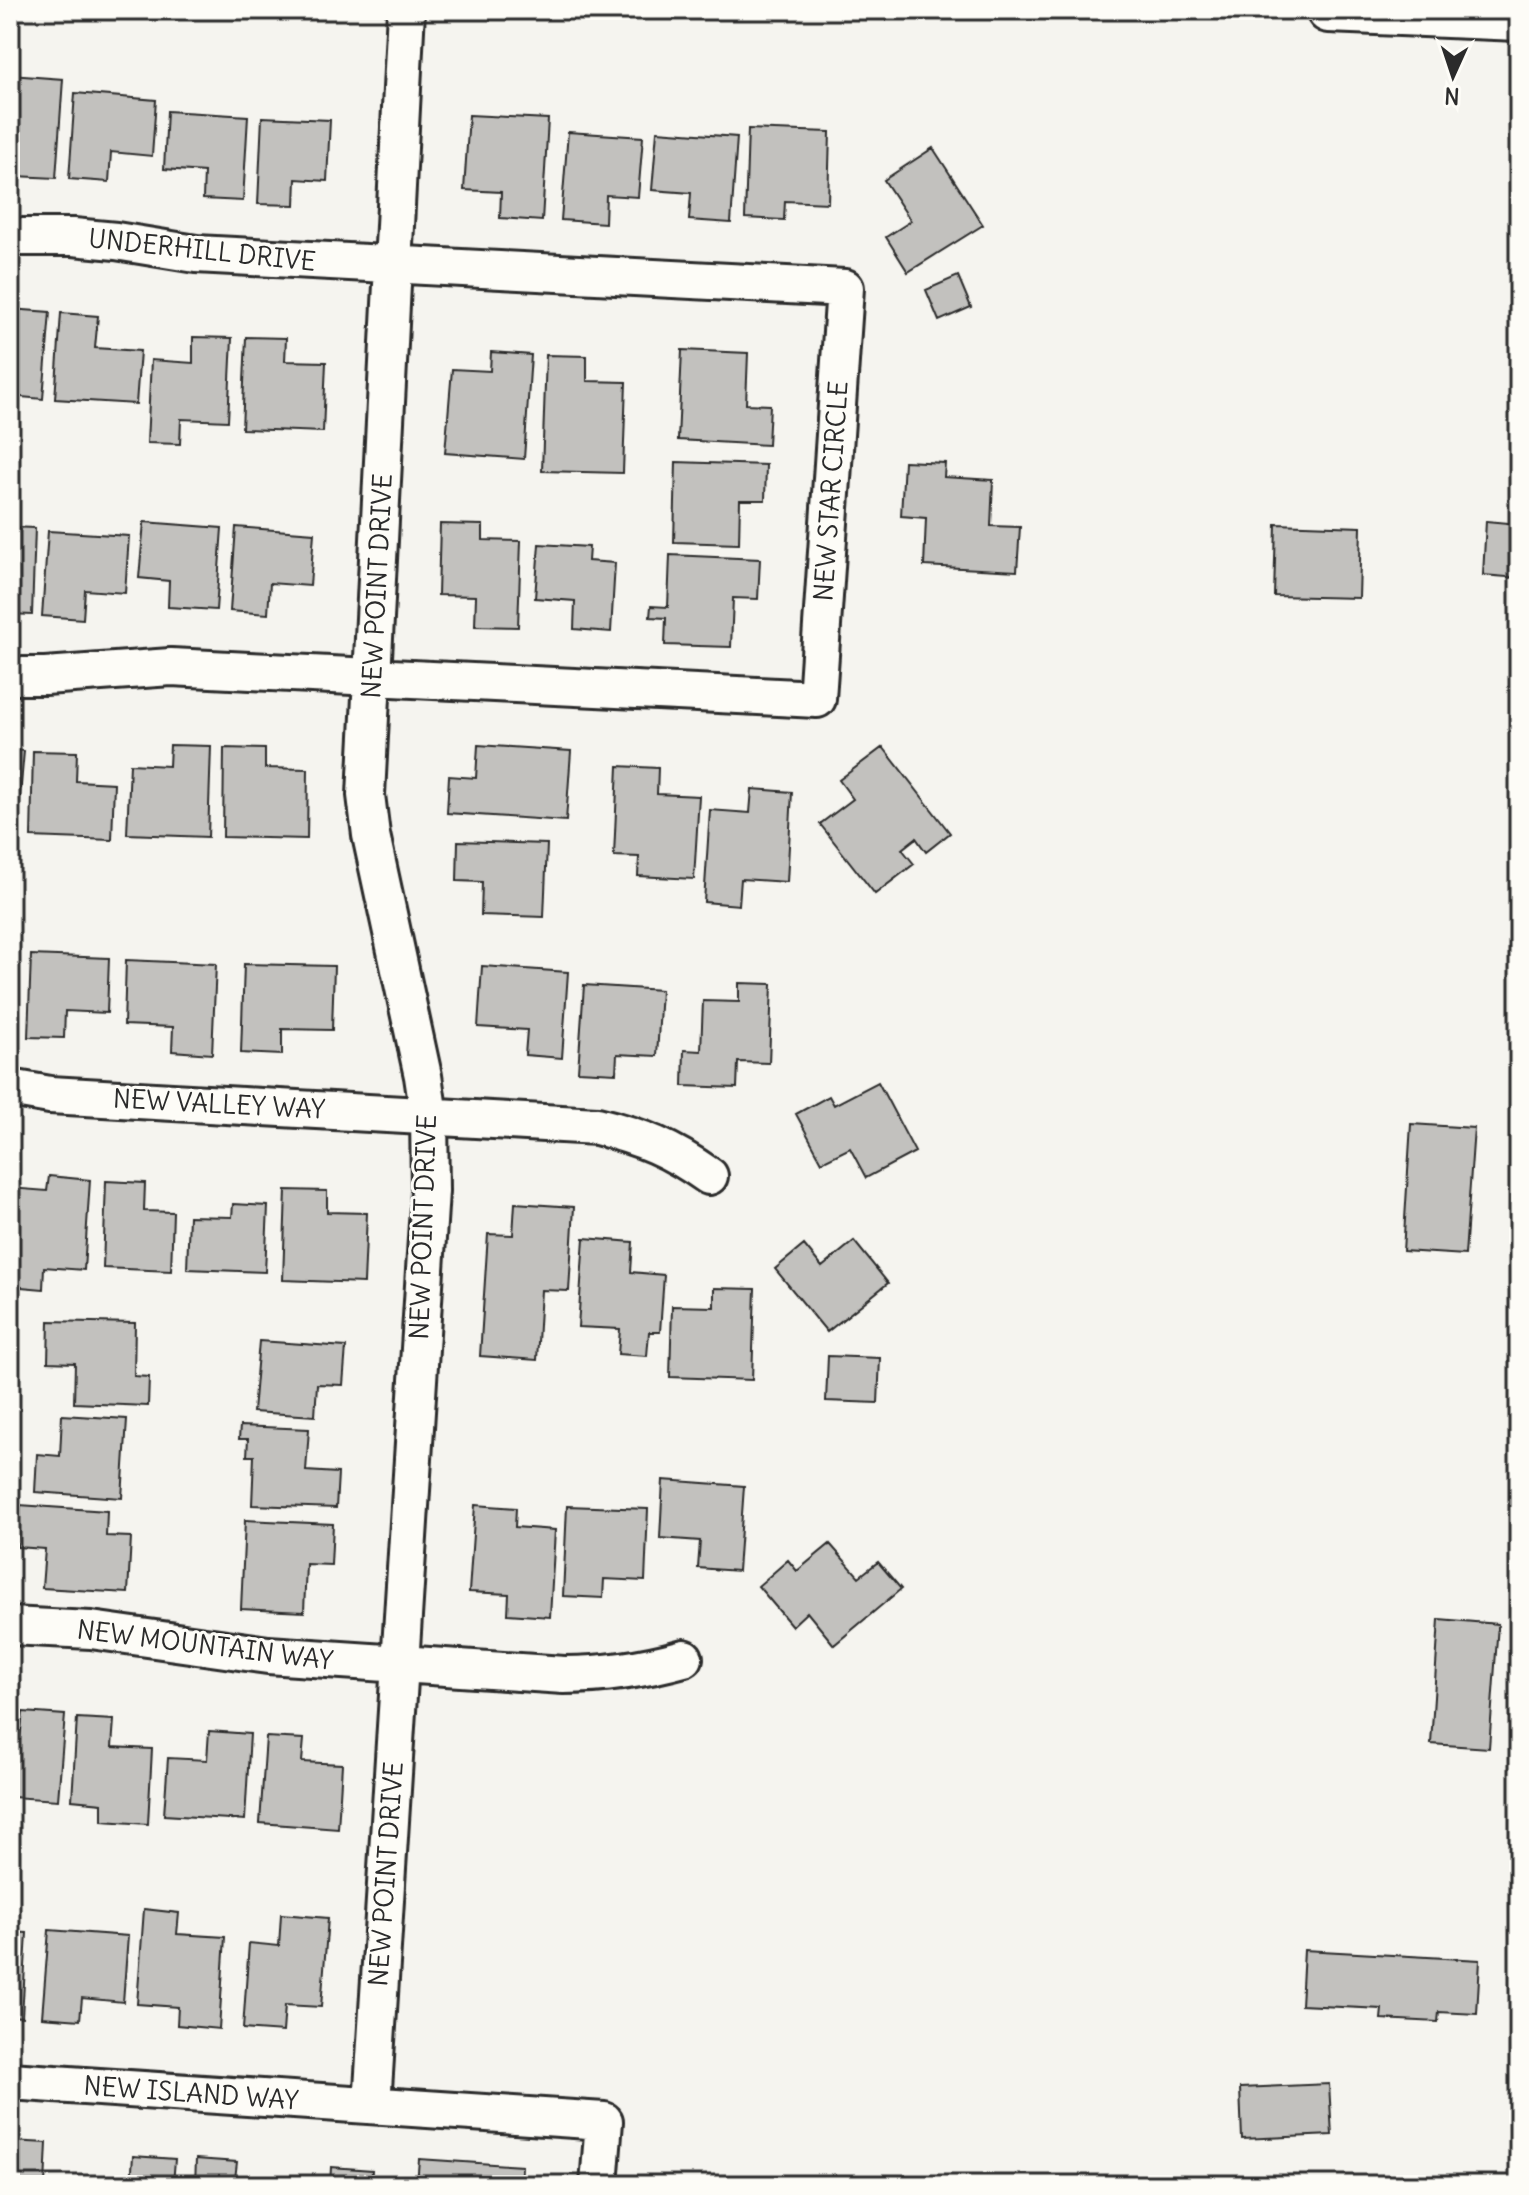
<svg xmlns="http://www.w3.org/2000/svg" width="1529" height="2195" viewBox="0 0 1529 2195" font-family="Delius,sans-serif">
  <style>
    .building { fill: #c2c1be; stroke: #2b2b2b; stroke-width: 2 }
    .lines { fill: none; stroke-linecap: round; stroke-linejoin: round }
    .street-casing { stroke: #2b2b2b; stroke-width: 42 }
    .secondary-casing { stroke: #2b2b2b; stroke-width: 50 }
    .street { stroke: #fdfcf7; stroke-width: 36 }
    .secondary { stroke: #fdfcf7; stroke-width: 44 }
    .labels { text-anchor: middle; stroke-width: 6; stroke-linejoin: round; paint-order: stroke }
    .street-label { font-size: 26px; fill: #2b2b2b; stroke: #fdfcf7 }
  </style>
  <rect width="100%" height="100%" fill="#f5f4ef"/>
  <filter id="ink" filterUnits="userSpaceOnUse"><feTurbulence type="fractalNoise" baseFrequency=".0125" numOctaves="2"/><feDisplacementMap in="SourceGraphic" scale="16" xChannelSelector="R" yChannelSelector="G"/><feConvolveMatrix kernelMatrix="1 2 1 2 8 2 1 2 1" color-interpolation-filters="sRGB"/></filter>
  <g filter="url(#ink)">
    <!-- building -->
    <path class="building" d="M10,75L63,79L56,178L16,176L18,150H10Z
      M75,93L156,100L152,156L111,152L109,182L69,179Z
      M167,111L248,116L243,201L203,199L204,172L164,169Z
      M469,115L548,119L542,221L500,218L501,192L464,190Z
      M262,117L330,120L327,181L296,179L295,205L258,204Z
      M748,129L830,132L828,203L785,201L784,220L745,218Z
      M657,131L737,137L731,223L689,220L691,193L652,190Z
      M568,132L643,137L638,197L606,195L605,223L561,220Z
      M933,148L983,225L908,272L886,237L911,221L884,180Z
      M958,276L971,307L939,321L926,290Z
      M10,309L50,312L43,399L10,396Z
      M61,313L98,316L95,348L140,351L136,404L55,399Z
      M193,337L232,338L228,421L181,419L180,444L147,443L151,360L193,363Z
      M246,337L286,338L285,361L326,362L323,432L242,429Z
      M682,350L748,353L746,404L770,405L768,445L678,440Z
      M491,352L531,355L524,459L445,453L452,369L490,371Z
      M546,355L587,356V381L626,382L623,473L542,471Z
      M904,461L945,463L944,477L993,480L991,526L1020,527L1017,571L924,566L926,518L901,516Z
      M676,462L766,465L765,500H740L739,544L674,542Z
      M1486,521L1519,524V578L1483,575Z
      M144,522L222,528L216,610L168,607L169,581L139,578Z
      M440,524L483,525V540L521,541L518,627L475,626L476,596L438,595Z
      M1276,524L1361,527L1359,598L1274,596Z
      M10,527L35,528L32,615L10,614Z
      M236,527L314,533L310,586L270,583L268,614L230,611Z
      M48,531L129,536L125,593L85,590L83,619L42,616Z
      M539,544L589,547L588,561L615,563L611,632L574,629L575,601L535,598Z
      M670,555L760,559L758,599L733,598L731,647L665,645L666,618L650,617L651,606L668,607Z
      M170,745L211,746L208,837L127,834L130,764L169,766Z
      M478,745L571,751L566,821L447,813L449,776L476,778Z
      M883,747L950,833L926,852L916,838L902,849L914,864L875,894L820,824L853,799L839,780Z
      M224,748L265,749V768L308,769L307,839L223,837Z
      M10,749L24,751L16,841L10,840Z
      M33,751L77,752L76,781L114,783L112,840L31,837Z
      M618,766L658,768L657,794L699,796L694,879L638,876L639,857L614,856Z
      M752,789L792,792L787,882L741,879L739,905L704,902L710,810L750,813Z
      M458,841L547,844L544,917L481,915L482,882L457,881Z
      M10,941L16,942L12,1031H10Z
      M31,955L109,958L107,1013L65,1011L64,1038L28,1037Z
      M126,960L216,964L212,1054L172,1051L173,1027L124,1025Z
      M244,964L334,966L332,1030L282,1029V1055L241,1053Z
      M482,966L568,972L562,1058L525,1055L527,1030L478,1027Z
      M739,983L772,984L769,1063L738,1062L737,1088L683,1086L684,1050L701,1051L703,1001L739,1002Z
      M584,985L661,990L657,1056L617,1054L616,1073L578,1071Z
      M878,1082L915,1152L866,1178L850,1148L822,1162L796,1114L829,1096L834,1105Z
      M1411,1124L1474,1128L1465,1255L1403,1251Z
      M49,1176L90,1180L84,1270L44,1267L43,1289L10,1286V1188L47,1191Z
      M106,1181L145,1183L144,1211L173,1212L171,1271L103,1268Z
      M286,1190L327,1191V1212L367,1213L364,1283L283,1280Z
      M515,1203L574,1207L569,1291L541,1290L537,1360L480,1356L488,1234L513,1235Z
      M233,1204L268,1206L265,1272L187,1269L189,1216L232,1217Z
      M584,1238L633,1242L631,1272L664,1275L660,1332H649L647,1356L618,1354L620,1329L578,1327Z
      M854,1241L888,1283L827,1332L775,1269L804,1245L822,1267Z
      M714,1288L755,1289L752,1380L670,1377L672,1306L714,1307Z
      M49,1321L135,1323L134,1376L149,1377L148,1406L74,1403L75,1363L48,1362Z
      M259,1341L346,1347L343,1385L317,1384L315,1416L253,1412Z
      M828,1356L880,1358L878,1403L826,1401Z
      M62,1415L127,1419L122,1498L35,1492L37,1454L60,1456Z
      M240,1426L309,1429L306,1471L338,1473L336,1508L252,1505L254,1456H247L248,1439H239Z
      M663,1480L744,1486L738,1571L698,1568L700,1541L660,1538Z
      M19,1505L107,1511L106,1536L131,1537L128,1593L42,1588L45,1549L17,1547Z
      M475,1505L516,1508L515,1527L555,1530L550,1617L508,1614L509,1594L469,1592Z
      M567,1506L648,1509L645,1581L604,1579L603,1598L563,1596Z
      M245,1520L333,1524L331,1565L306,1564L304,1612L241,1609Z
      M830,1544L859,1577L878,1562L901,1589L834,1645L807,1612L792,1626L758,1586L788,1560L797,1571Z
      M1439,1619L1498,1624L1489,1748L1431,1744Z
      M23,1712L65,1715L58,1800L12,1797L10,1822V1739H20Z
      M77,1718L114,1720L112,1747L152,1749L148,1824L102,1821V1803L72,1800Z
      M209,1731L250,1734L245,1820L164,1815L168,1758L207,1760Z
      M266,1737L304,1739L302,1762L342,1764L338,1829L260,1823Z
      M144,1909L179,1913L177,1934L225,1937L219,2029L177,2025L178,2007L137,2004Z
      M281,1914L328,1918L321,2007L285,2005L283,2032L243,2029L249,1943L279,1946Z
      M49,1930L128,1936L123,2002L82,1998L80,2020L42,2017Z
      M10,1932L27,1933L22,2017L10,2016Z
      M1304,1950L1480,1960L1477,2014L1439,2012L1438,2022L1381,2019L1382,2009L1301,2005Z
      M1329,2084L1332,2135L1242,2139L1240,2088Z
      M10,2141L47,2143L45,2185H10Z
      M133,2156L175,2159L173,2185H91V2182L131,2184Z
      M196,2159L237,2162L235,2179L276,2181V2185H195Z
      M419,2159L522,2166L521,2185H417Z
      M331,2167L372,2170L371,2185H330Z"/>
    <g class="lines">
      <defs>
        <path id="street" d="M10,237H73L116,241L196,254L845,288L817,699L171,667L45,676H10
          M10,1088L50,1095L597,1126C642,1137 671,1149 709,1176
          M10,1626L91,1630L268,1655L564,1675C606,1675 644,1669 684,1658
          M10,2081L604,2121L599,2185
          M372,2105L430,1191L429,1116L423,1076L371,835L366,795L406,10"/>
        <path id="secondary" d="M1329,10L1519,18"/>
      </defs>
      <!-- street casing -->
      <use href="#street" class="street-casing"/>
      <!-- secondary casing -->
      <use href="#secondary" class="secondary-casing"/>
      <!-- street -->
      <use href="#street" class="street"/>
      <!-- secondary -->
      <use href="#secondary" class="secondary"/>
    </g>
  </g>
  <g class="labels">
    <!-- street labels -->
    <g class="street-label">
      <text transform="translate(202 250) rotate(6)" y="9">UNDERHILL DRIVE</text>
      <text transform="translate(831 491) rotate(-86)" y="9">NEW STAR CIRCLE</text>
      <text transform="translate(377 586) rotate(-87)" y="9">NEW POINT DRIVE</text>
      <text transform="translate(219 1104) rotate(3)" y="9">NEW VALLEY WAY</text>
      <text transform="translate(423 1227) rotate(-88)" y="9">NEW POINT DRIVE</text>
      <text transform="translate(205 1645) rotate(7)" y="9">NEW MOUNTAIN WAY</text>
      <text transform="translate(386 1874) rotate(-86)" y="9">NEW POINT DRIVE</text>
      <text transform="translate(191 2093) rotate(4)" y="9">NEW ISLAND WAY</text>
    </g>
  </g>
  <!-- margin -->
  <rect width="1529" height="2195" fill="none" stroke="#fdfcf7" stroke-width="40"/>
  <rect x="20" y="20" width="1489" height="2155" fill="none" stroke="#2b2b2b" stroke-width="3" filter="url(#ink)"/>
  <!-- north arrow -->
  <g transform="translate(1453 76) rotate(183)" stroke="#fdfcf7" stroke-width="6" paint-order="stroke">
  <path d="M0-6L14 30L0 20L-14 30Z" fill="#2b2b2b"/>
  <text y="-12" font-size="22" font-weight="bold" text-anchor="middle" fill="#2b2b2b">N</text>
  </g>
</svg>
